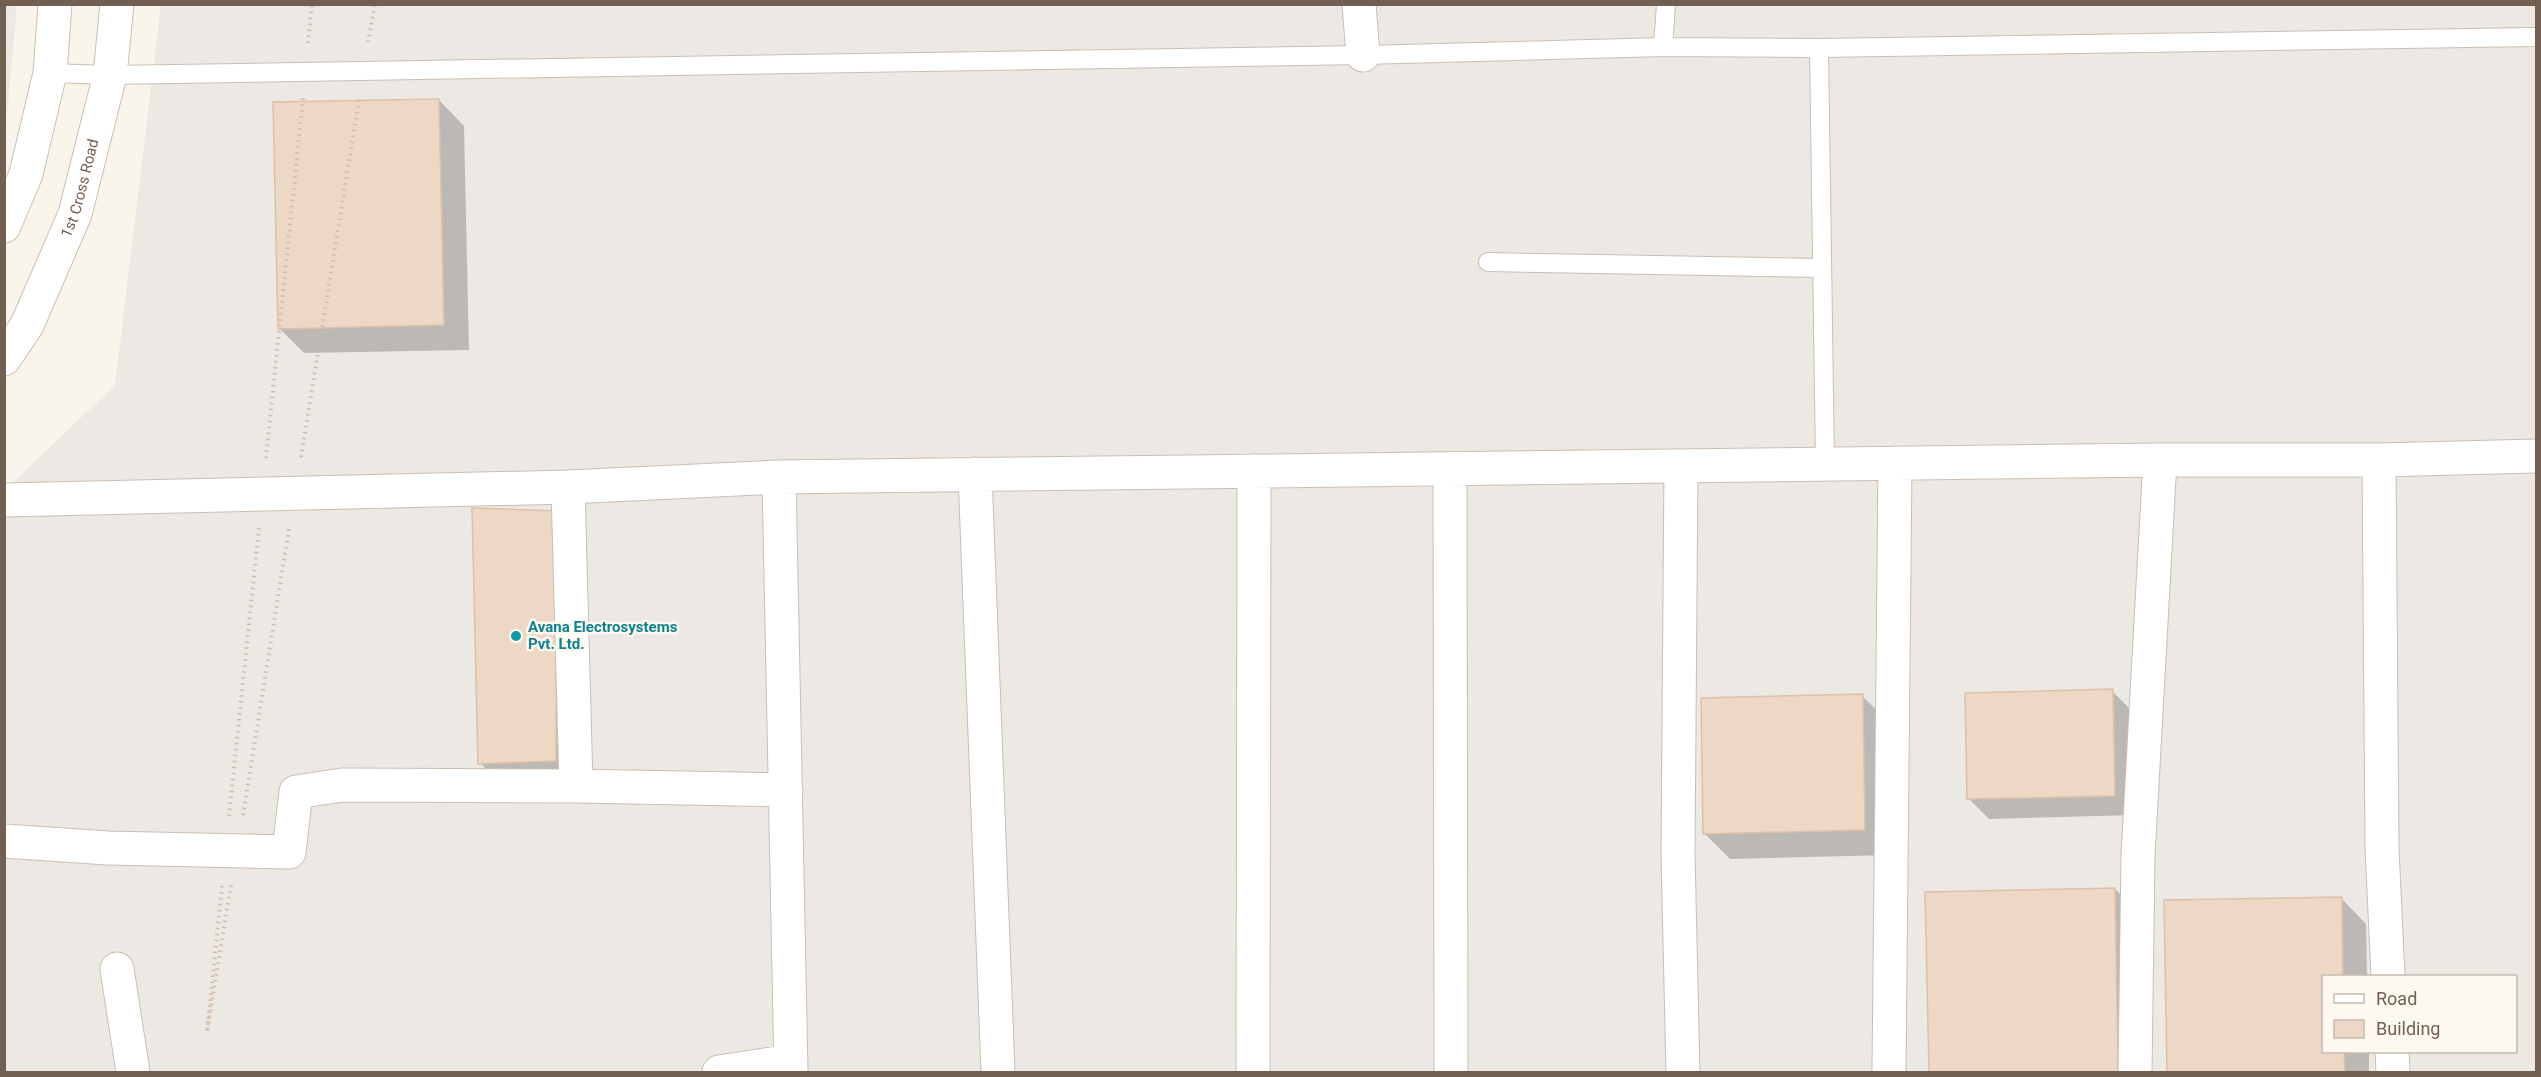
<svg xmlns="http://www.w3.org/2000/svg" width="2541" height="1077" viewBox="0 0 2541 1077" font-family="Roboto,sans-serif">
  <style>
    .industrial { fill: #ece8e3; fill-rule: evenodd }
    .shadow { fill: #0003 }
    .building { fill: #edd8c6; stroke: #ddc0a8; stroke-width: 1.5 }
    .lines { fill: none; stroke-linecap: round; stroke-linejoin: round }
    .service-casing { stroke: #ccbeb2; stroke-width: 20 }
    .minor-casing { stroke: #ccbeb2; stroke-width: 35 }
    .tertiary-casing { stroke: #ccbeb2; stroke-width: 35 }
    .path { stroke: #d2bba9; stroke-width: 4; stroke-dasharray: 1.5 4.5; stroke-linecap: butt }
    .service { stroke: #fff; stroke-width: 18 }
    .minor { stroke: #fff; stroke-width: 33 }
    .tertiary { stroke: #fff; stroke-width: 33 }
    .culture-dot { fill: #0f9aa8; stroke: #fdf9f1; stroke-width: 2 }
    .labels { text-anchor: middle; stroke-width: 5; stroke-linejoin: round; paint-order: stroke }
    .street-label { font-size: 15px; fill: #735f51; stroke: #fdf9f1 }
    .culture-label { font-size: 15px; font-weight: bold; fill: #0d838f; stroke: #fdf9f1; text-anchor: start }
  </style>
  <rect width="100%" height="100%" fill="#faf5eb"/>
  <!-- industrial -->
  <path class="industrial" d="M5,4L17,5L5,138L4,5Z
    M161,5H2536V1072H5V490L115,385ZM2324,976H2516V1052H2324Z"/>
  <!-- shadow -->
  <path class="shadow" d="M439,100L464,126L469,350L304,353L279,328Z
    M556,513L575,781L500,783L480,763Z
    M2112,691L2132,711L2134,815L1989,819L1969,799Z
    M1862,696L1888,721L1890,855L1730,859L1705,834Z
    M2115,889L2140,915L2143,1072H1930L1927,893Z
    M2341,898L2366,924L2367,976H2324V1052H2369V1072H2169L2166,902Z"/>
  <!-- building -->
  <path class="building" d="M439,99L444,325L278,329L273,102Z
    M472,508L557,511L556,761L478,764Z
    M2113,689L2115,796L1967,799L1965,693Z
    M1863,694L1865,830L1703,834L1701,698Z
    M2115,888L2118,1072H1929L1925,892Z
    M2342,897L2343,976H2324V1052H2344L2345,1072H2167L2164,900Z"/>
  <g class="lines">
    <defs>
      <path id="service" d="M1663,47L1666,4
        M1819,48L1825,464
        M50,73L110,75L1363,55L1663,47L1819,48L2536,37
        M1488,262L1822,268"/>
      <path id="minor" d="M1359,4L1363,55
        M2379,460L2382,849L2388,976
        M1681,466L1678,854L1683,1072
        M1450,469L1451,1072
        M975,474L998,1072
        M779,477L791,1072
        M4,500L568,487L779,477L2160,460H2379L2536,456
        M576,786L786,790
        M4,841L108,848L289,852L296,792L342,785L576,786L568,487
        M117,969L133,1072
        M2392,1052L2393,1072
        M719,1072L791,1061
        M1253,1072L1254,471
        M1889,1072L1895,463
        M2135,1072L2138,856L2160,460"/>
      <g id="tertiary">
        <path d="M4,226L26,174L50,73L55,4"/>
        <path id="s1" d="M4,359L27,325L75,214L110,75L117,4"/>
      </g>
    </defs>
    <!-- service casing -->
    <use href="#service" class="service-casing"/>
    <!-- minor casing -->
    <use href="#minor" class="minor-casing"/>
    <!-- tertiary casing -->
    <use href="#tertiary" class="tertiary-casing"/>
    <!-- path -->
    <path class="path" d="M368,42L375,4
      M308,43L312,4
      M301,457L359,100
      M266,458L303,98
      M243,815L289,529
      M229,816L259,528
      M222,886L207,1032L231,885"/>
    <!-- service -->
    <use href="#service" class="service"/>
    <!-- minor -->
    <use href="#minor" class="minor"/>
    <!-- tertiary -->
    <use href="#tertiary" class="tertiary"/>
  </g>
  <!-- markers -->
  <circle class="culture-dot" cx="516" cy="636" r="6"/>
  <g class="labels">
    <!-- street labels -->
    <g class="street-label">
      <text dy="5" stroke="none"><textPath href="#s1" startOffset="188">1st Cross Road</textPath></text>
    </g>
    <!-- culture labels -->
    <g class="culture-label">
      <text x="528" y="632">Avana Electrosystems<tspan x="528" dy="17">Pvt. Ltd.</tspan></text>
    </g>
  </g>
  <!-- border -->
  <rect width="2541" height="1077" fill="none" stroke="#735f51" stroke-width="12"/>
  <!-- legend -->
  <rect x="2322" y="975" width="195" height="78" fill="#fdf9f1" stroke="#c6bbb1" stroke-width="1.5"/>
  <rect x="2334" y="994" width="30" height="9" fill="#ffffff" stroke="#c6bbb1" stroke-width="1.5"/>
  <text x="2376" y="1005" font-size="18" fill="#735f51">Road</text>
  <rect x="2334" y="1020" width="30" height="18" fill="#edd8c6" stroke="#c6bbb1" stroke-width="1.5"/>
  <text x="2376" y="1035" font-size="18" fill="#735f51">Building</text>
</svg>
